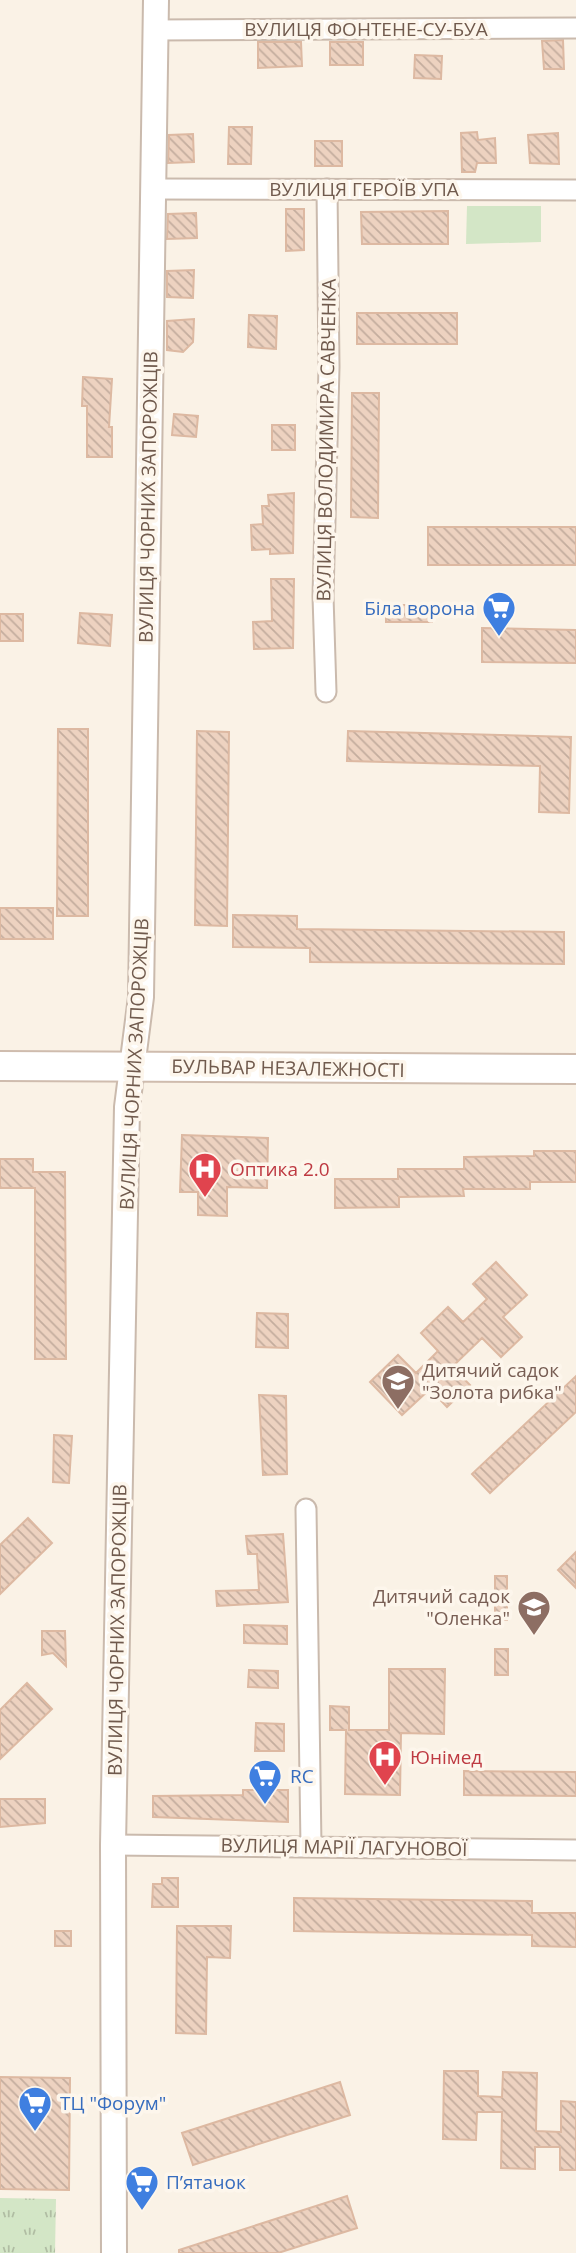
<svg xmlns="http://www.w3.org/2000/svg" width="576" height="2253" viewBox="0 0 576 2253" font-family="'Open Sans',sans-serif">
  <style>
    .grass { fill: url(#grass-tufts) }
    .garden { fill: #d3e6c6 }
    .building { fill: url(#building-back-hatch); stroke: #ddb9a2; stroke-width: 2 }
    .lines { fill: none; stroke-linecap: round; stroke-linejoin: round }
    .minor-casing { stroke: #cabaad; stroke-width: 23 }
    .tertiary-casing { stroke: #cabaad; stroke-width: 28 }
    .secondary-casing { stroke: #cfbcae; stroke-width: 32 }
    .minor { stroke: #fff; stroke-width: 19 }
    .tertiary { stroke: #fff; stroke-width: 24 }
    .secondary { stroke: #fff; stroke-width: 28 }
    .labels { text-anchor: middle; stroke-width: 7; stroke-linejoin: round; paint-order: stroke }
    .street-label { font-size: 19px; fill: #705a4d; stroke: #fdf6ec }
    .shop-label { font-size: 19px; fill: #366cbe; stroke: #fdf6ec; text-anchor: start }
    .health-label { font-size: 19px; fill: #be3a42; stroke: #fdf6ec; text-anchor: start }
    .education-label { font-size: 19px; fill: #785e54; stroke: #fdf6ec; text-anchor: start }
  </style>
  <defs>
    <pattern id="grass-tufts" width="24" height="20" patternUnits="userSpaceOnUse" patternTransform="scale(1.75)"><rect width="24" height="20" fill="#d3e6c6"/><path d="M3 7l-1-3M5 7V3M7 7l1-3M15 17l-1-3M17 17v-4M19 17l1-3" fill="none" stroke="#b0bda3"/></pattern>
    <pattern id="building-back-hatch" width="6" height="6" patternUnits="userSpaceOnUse" patternTransform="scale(1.75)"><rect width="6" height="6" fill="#edd2c0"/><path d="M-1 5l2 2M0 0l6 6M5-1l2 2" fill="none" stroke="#c4ad9e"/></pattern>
  </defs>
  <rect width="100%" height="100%" fill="#faf2e6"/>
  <!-- grass -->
  <path class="grass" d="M0,2198L56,2199L55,2253H0Z"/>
  <!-- garden -->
  <path class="garden" d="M467,206H541V242L466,244Z"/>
  <!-- building -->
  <path class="building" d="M563,40L564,69H544L542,41Z
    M258,42H301L302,66L258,68Z
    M330,42H363V65H330Z
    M415,55L442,56L441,79L414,78Z
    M229,127H252L251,164H228Z
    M477,132L478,140L495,138L496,163H477L475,172H462L461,133Z
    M558,133L559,164L530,163L528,135Z
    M193,134L194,162L168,163L169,135Z
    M315,141H342V166H315Z
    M286,209H304V250L286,251Z
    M448,211V244H362L361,212Z
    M196,213L197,238L167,239L168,214Z
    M194,270L193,298L167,297V271Z
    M357,313H457V344H357Z
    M249,315L277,316L276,349L248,347Z
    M194,319L193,342L183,352L167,350V321Z
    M83,377L112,379L109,427H112V457H87V406H82Z
    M352,393H379L378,518L351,517Z
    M174,414L198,416L196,437L172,435Z
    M272,425H295V450H272Z
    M294,493L293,553L270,554V549L252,550L251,525L263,524L262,506H269L268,495Z
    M428,527H576V565H428Z
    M271,579H294L293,648L254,649L253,622L272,621Z
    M386,605H431L432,622H386Z
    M80,613L112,615L110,646L78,643Z
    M0,614H23V641H0Z
    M482,628L576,630V663L482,662Z
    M58,729H88V916H57Z
    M197,731L229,732L227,926L195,925Z
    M348,731L571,737L569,813L539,812L540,766L347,761Z
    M0,908H53V939H0Z
    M233,915L297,916V929L564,932V964L310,962V948L233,947Z
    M182,1135L268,1138L267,1188L227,1187V1216L198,1215V1192H180Z
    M534,1151H576V1182H530V1189H463L464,1196L399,1197V1207L335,1208V1179H398V1169H464V1157L534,1156Z
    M0,1159H33V1172H65L66,1359H35V1188H0Z
    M496,1262L527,1295L503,1317L522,1337L501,1357L482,1338L452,1367L470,1385L447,1407L430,1389L402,1415L370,1382L398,1355L416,1373L438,1351L421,1333L448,1307L463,1322L487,1299L473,1284Z
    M257,1313L288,1314V1348L256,1347Z
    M576,1376V1412L490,1493L472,1474Z
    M259,1395L286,1396L287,1474L263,1475Z
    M54,1435L72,1436L69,1483L53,1482Z
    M28,1518L52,1543L0,1594V1545Z
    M283,1534L288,1602L217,1606L216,1591L259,1590L257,1554H248L246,1536Z
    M576,1552V1588L558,1570Z
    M495,1576H507V1620H495Z
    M244,1625L287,1626V1644L244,1643Z
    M42,1631H65L66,1666L53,1653L42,1655Z
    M495,1649H508V1675H495Z
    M389,1669H445L444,1734L401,1733L400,1795L345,1794L346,1730H330V1706L349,1707V1730H389Z
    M249,1670L278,1671V1688L248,1687Z
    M27,1683L52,1709L0,1759V1710Z
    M256,1723L284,1724V1751H255Z
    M464,1771L576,1772V1796L464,1795Z
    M243,1790H288V1822L153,1817V1796L243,1795Z
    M0,1799H45V1823L0,1827Z
    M162,1878H178V1907H152L153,1884H162Z
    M294,1898L532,1901V1913H576V1947L532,1946V1935L294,1931Z
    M177,1926H231L230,1958L207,1957L206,2034L176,2033Z
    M55,1931H71V1946H55Z
    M444,2071H478V2096L502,2097L503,2072L537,2073L536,2131L561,2132V2101L576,2102V2170H560V2147H535V2169L501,2168L502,2112H477L476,2140L443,2139Z
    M0,2077L70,2078L69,2190L0,2189Z
    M340,2082L350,2115L193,2165L182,2133Z
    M347,2196L357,2228L278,2253H179V2250Z"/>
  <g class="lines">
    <defs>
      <path id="minor" d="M155,30L576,28
        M153,189L576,190
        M326,692L323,596L329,367L327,189
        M306,1509L311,1846
        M113,1845L576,1850"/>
      <path id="tertiary" d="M114,2253L113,1845L127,1107L141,997L156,0"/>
      <path id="secondary" d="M0,1066L576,1069"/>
    </defs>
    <!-- minor casing -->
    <use href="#minor" class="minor-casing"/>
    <!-- tertiary casing -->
    <use href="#tertiary" class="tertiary-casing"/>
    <!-- secondary casing -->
    <use href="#secondary" class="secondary-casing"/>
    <!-- minor -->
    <use href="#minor" class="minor"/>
    <!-- tertiary -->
    <use href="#tertiary" class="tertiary"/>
    <!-- secondary -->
    <use href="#secondary" class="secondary"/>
  </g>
  <!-- icons -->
  <defs>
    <symbol id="supermarket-pin" viewBox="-11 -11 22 30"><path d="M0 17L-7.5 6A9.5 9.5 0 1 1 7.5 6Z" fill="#3f7fe0" stroke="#fdf6ec"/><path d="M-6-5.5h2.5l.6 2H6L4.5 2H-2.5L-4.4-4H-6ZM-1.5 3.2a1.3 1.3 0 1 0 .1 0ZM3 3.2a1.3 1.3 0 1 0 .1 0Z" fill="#fff"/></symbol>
    <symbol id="hospital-pin" viewBox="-11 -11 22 30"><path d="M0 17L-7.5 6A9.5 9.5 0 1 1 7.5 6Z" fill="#e0444e" stroke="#fdf6ec"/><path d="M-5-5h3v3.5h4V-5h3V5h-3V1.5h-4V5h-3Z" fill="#fff"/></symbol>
    <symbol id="school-pin" viewBox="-11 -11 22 30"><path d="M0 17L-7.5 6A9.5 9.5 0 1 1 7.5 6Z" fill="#8d6e63" stroke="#fdf6ec"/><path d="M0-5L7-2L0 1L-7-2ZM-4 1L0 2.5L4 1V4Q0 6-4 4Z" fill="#fff"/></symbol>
  </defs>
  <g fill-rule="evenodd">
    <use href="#supermarket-pin" x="480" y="589" width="38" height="52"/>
    <use href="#hospital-pin" x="186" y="1150" width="38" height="52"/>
    <use href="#school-pin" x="379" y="1362" width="38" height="52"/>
    <use href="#school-pin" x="515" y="1588" width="38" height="52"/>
    <use href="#hospital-pin" x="366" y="1738" width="38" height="52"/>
    <use href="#supermarket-pin" x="246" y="1757" width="38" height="52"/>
    <use href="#supermarket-pin" x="16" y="2084" width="38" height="52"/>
    <use href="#supermarket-pin" x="123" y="2163" width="38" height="52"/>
  </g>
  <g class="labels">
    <!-- street labels -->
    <g class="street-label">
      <text x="366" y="36">ВУЛИЦЯ ФОНТЕНЕ-СУ-БУА</text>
      <text x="364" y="196">ВУЛИЦЯ ГЕРОЇВ УПА</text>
      <text transform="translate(326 440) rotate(-89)" y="7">ВУЛИЦЯ ВОЛОДИМИРА САВЧЕНКА</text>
      <text transform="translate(148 497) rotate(-89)" y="7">ВУЛИЦЯ ЧОРНИХ ЗАПОРОЖЦІВ</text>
      <text transform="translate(134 1064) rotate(-87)" y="7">ВУЛИЦЯ ЧОРНИХ ЗАПОРОЖЦІВ</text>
      <text transform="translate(288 1068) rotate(1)" y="7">БУЛЬВАР НЕЗАЛЕЖНОСТІ</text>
      <text transform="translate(117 1630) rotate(-89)" y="7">ВУЛИЦЯ ЧОРНИХ ЗАПОРОЖЦІВ</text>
      <text transform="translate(344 1847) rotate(1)" y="7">ВУЛИЦЯ МАРІЇ ЛАГУНОВОЇ</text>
    </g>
    <!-- shop labels -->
    <g class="shop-label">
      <text x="475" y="615" text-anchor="end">Біла ворона</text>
      <text x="290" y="1783">RC</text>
      <text x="60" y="2110">ТЦ "Форум"</text>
      <text x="166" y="2189">П’ятачок</text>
    </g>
    <!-- health labels -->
    <g class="health-label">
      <text x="230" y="1176">Оптика 2.0</text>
      <text x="410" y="1764">Юнімед</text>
    </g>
    <!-- education labels -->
    <g class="education-label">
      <text x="422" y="1377">Дитячий садок<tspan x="422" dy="22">"Золота рибка"</tspan></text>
      <text x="510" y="1603" text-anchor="end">Дитячий садок<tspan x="510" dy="22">"Оленка"</tspan></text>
    </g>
  </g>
</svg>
